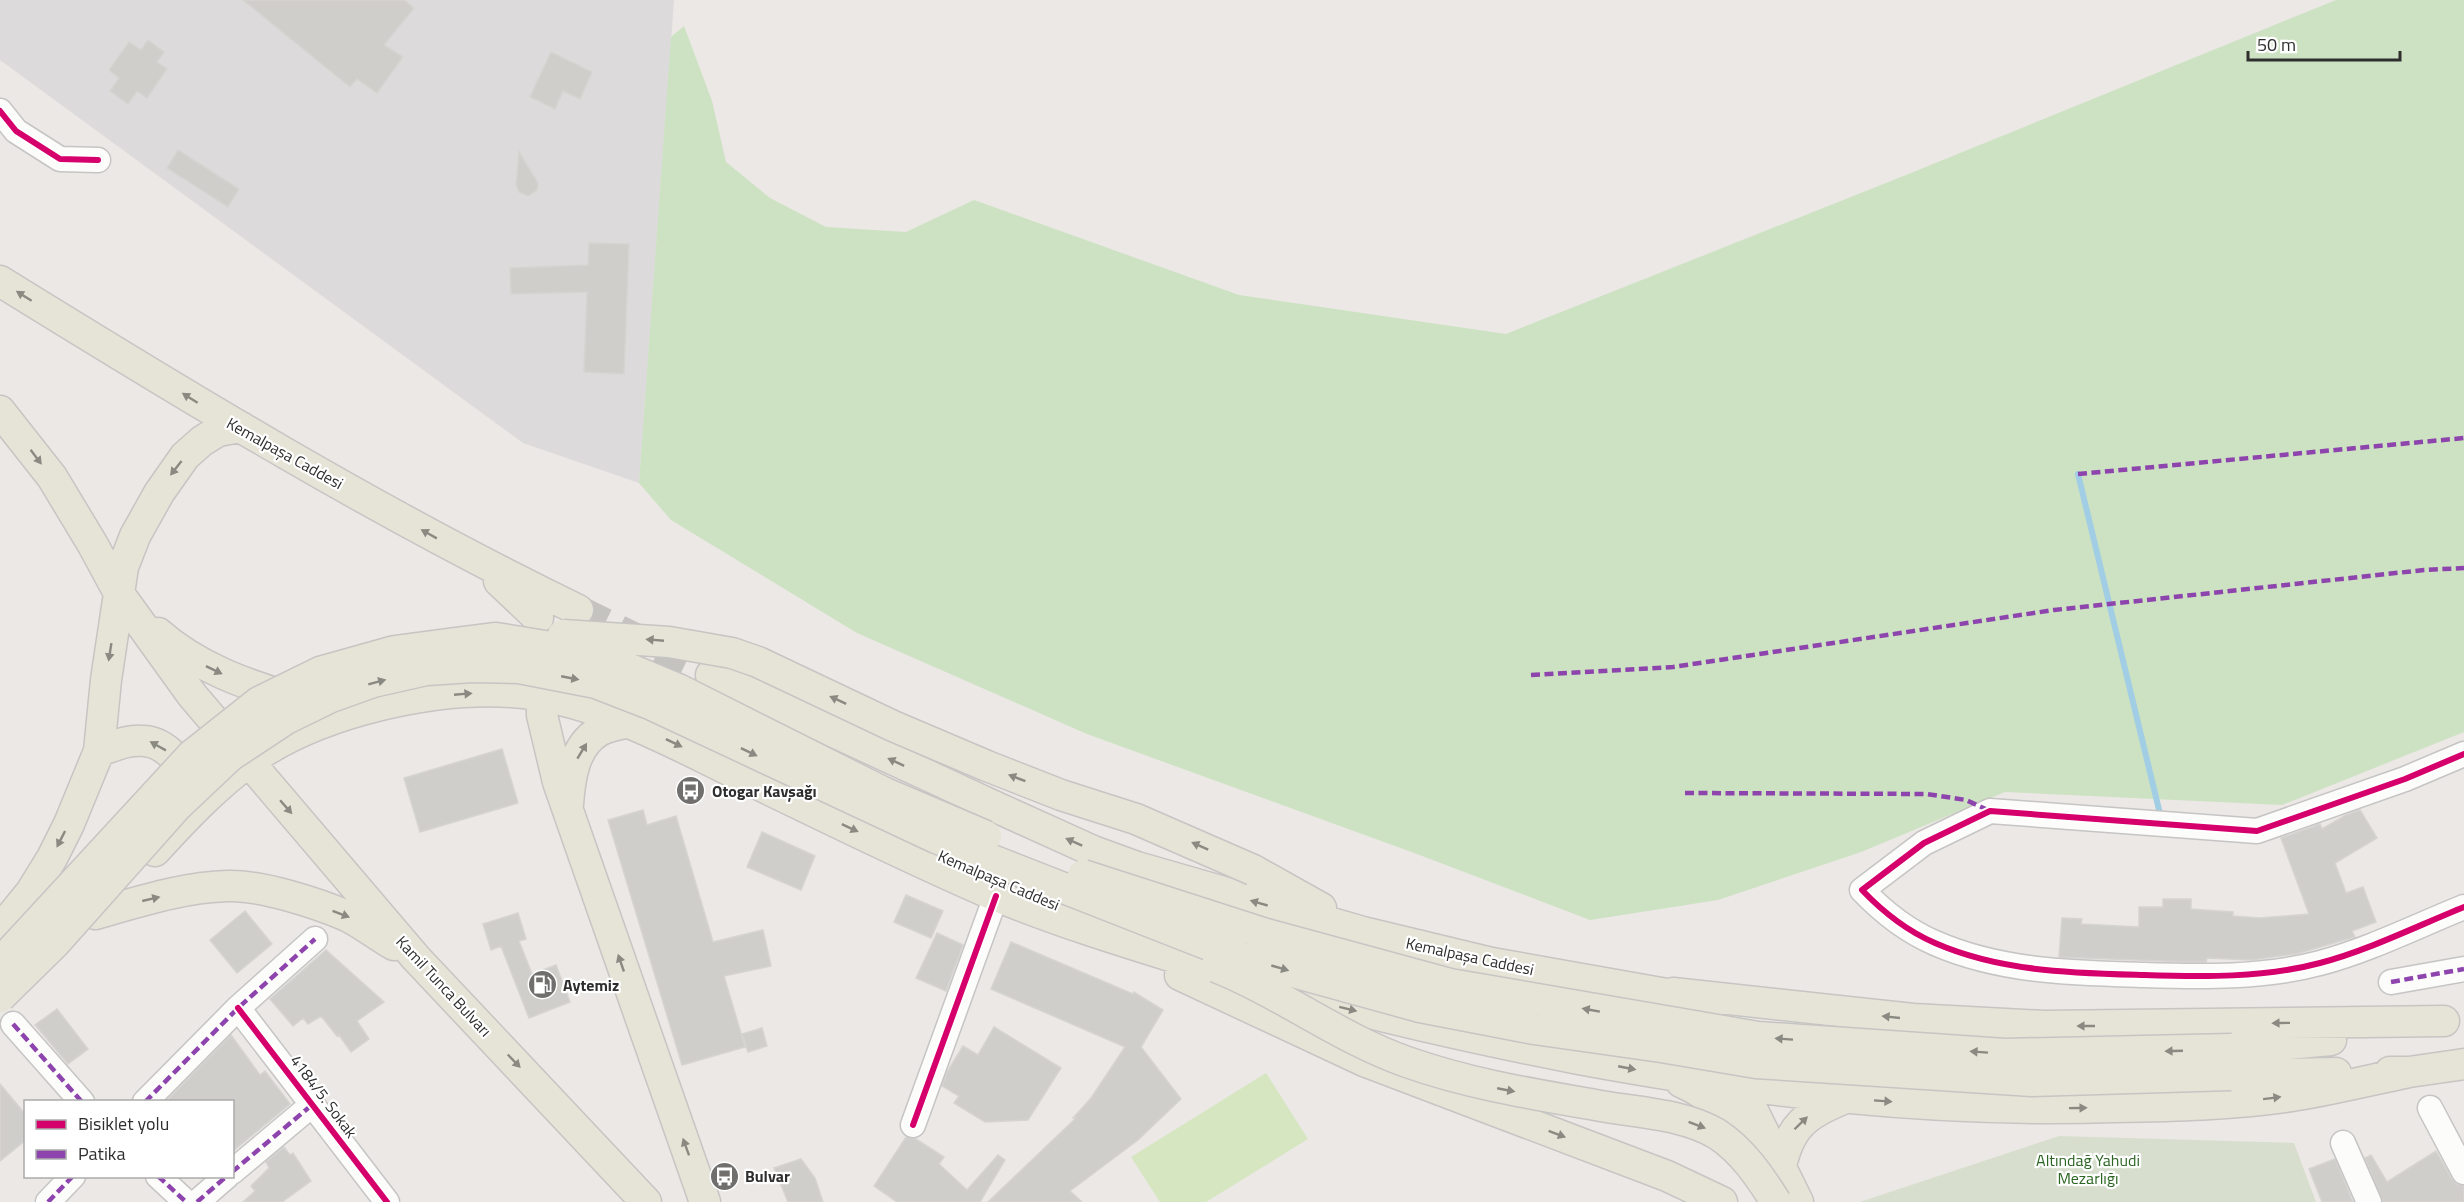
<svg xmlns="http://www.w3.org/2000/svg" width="2464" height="1202" viewBox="0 0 2464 1202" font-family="'Titillium Web',sans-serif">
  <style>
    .industrial { fill: #dcdadb }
    .green { fill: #cde2c2 }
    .cemetery { fill: #d7dece }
    .pitch { fill: #d5e6c0 }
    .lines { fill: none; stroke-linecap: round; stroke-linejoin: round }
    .stream { stroke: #a1cee4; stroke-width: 6 }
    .building { fill: #d0cecb; stroke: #d6d4d1; stroke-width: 1.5 }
    .major-tunnel { stroke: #c5c3c0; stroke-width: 30; stroke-dasharray: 30 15; stroke-linecap: butt }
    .minor-casing { stroke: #c6c4c4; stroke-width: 27 }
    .major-casing { stroke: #c6c5c4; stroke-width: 33 }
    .minor { stroke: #fcfcfb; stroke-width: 24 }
    .major { stroke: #e6e4d7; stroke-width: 30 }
    .major-bridge-casing { stroke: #c6c5c4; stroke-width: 33; stroke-linecap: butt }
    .major-bridge { stroke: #e6e4d7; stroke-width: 30 }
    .quiet { stroke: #8e44ad; stroke-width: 4.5; stroke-dasharray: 9 4.5; stroke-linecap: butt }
    .cycleway-casing { stroke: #fff; stroke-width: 10 }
    .cycleway { stroke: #d6006c; stroke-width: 6 }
    .oneway { fill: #8a8982 }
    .labels { text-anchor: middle; stroke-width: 4.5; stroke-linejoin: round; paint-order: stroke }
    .street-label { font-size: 16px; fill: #2e2e2e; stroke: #fff }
    .poi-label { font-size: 16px; font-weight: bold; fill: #2e2e2e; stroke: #fff; text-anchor: start }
    .park-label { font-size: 16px; fill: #2c6623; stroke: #fff }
  </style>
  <rect width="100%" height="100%" fill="#ebe8e5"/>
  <!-- industrial -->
  <path class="industrial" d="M0,0H674L639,483L523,443L0,60Z"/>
  <!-- green -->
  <path class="green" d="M2336,0H2464V732L2282,805L2005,792L1861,852L1718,900L1590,920L1417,854L1087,734L857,633L671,520L639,483L671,37L684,26L712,101L726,162L770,198L826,227L906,232L974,200L1239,295L1506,334L1901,177Z"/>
  <!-- cemetery -->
  <path class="cemetery" d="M2059,1136L2294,1143L2316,1202H1860Z"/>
  <!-- pitch -->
  <path class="pitch" d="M1266,1073L1308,1139L1206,1202H1160L1131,1157Z"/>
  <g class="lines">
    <!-- stream -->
    <path class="stream" d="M2078,474L2161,818"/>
  </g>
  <!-- building -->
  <path class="building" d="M243,0H404L414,8L384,45L403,57L377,93L357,79L350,87Z
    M148,40L164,52L157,62L167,69L147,98L137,91L128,104L110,91L119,78L109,70L129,42L141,50Z
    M551,52L592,72L580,99L563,91L555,109L530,97Z
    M178,150L239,189L228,207L167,168Z
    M519,152L538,183L537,190L528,196L519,192L516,185Z
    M589,243L629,244L624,374L584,372L587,292L511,294L510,268L588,265Z
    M502,749L518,803L420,832L404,778Z
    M643,810L647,825L676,816L713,942L763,930L771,966L724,976L745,1047L682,1065L608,820Z
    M2360,810L2377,838L2335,863L2346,893L2363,887L2376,922L2352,931L2355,937L2296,954L2251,960L2207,958L2206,962H2188L2059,957L2062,918L2082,919L2081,924L2139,927V907H2163V899H2191V909L2233,912V916L2260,918L2309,914L2281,838L2320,824L2322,829L2346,815Z
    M762,832L815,856L801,890L747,867Z
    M906,895L943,911L931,938L894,922Z
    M245,911L272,944L237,973L210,940Z
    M518,913L526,939L519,941L532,974L556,965L570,1002L529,1018L501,946L491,950L483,924Z
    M937,933L963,945L946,991L916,978Z
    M1011,942L1133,994L1134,992L1163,1010L1141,1047L1181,1099L1138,1140L1070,1191L1082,1202H988L1076,1118H1073L1091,1098L1125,1047L991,989Z
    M326,950L384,1002L357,1021L369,1039L351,1052L339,1035L337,1036L321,1016L308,1024L303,1018L293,1026L270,999Z
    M57,1009L88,1049L68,1064L35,1025Z
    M994,1027L1061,1068L1028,1120L985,1122L954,1103L959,1096L942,1086L947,1072L963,1046L978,1055Z
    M762,1028L767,1046L748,1052L742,1034Z
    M231,1035L260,1075L265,1071L290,1104L232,1152V1101H166Z
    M0,1084L26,1115V1140L0,1161Z
    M906,1137L916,1139L944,1157L939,1164L967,1190L998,1155L1005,1160L980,1202H897L874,1186Z
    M284,1147L290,1155L293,1153L311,1181L282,1202H243L255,1191L251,1186L269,1168L266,1162Z
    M2436,1151L2452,1179L2457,1184L2464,1186V1202H2383L2365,1158L2371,1155L2387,1182Z
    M801,1159L815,1178L823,1202H788L774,1168Z
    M2335,1159L2353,1202H2322L2309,1169Z"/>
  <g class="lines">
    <!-- major-tunnel -->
    <path class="major-tunnel" d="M578,610L711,675"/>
    <defs>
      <path id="minor" d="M0,111L16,131L60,159L98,160
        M2464,754L2405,779L2257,831L1990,811L1924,843L1862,890C1883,912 1907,931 1935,943C2001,972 2074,973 2144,975C2202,977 2264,978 2320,963C2369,950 2417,926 2464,907
        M2391,982L2464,969
        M238,1008L387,1202
        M13,1024L82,1102
        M145,1102L238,1008L315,939
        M2430,1108L2464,1172
        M913,1125L996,896
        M2343,1143L2369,1202
        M232,1172L313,1104
        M158,1176L186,1202
        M48,1202L73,1176
        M197,1202L227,1176"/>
      <path id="major" d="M0,281C189,398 378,513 578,610
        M0,411L52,477L93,545L120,595L192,695L416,958L646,1202
        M499,581L538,618
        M158,633C198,668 245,684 294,699
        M711,675L998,808L1093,851L1137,867L1363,932L1492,963L1678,996L1701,1014L1717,1038L1798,1202
        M541,682L542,715L558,782L705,1202
        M99,751C114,746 129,739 144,741C166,742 188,768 191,788
        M568,804C570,778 574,746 599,731C608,726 620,724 631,722
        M155,851C186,817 221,780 260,754C327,711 432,687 512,692C594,698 673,743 745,778C828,818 910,859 994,895C1071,927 1152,950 1231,975C1346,1010 1461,1036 1579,1059C1758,1092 1931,1113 2113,1107C2173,1106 2233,1105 2292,1096C2331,1090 2370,1080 2409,1072
        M1253,870L1321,908
        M95,914C138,902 183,887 228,886C261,885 317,903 347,916C363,924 378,936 394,945
        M0,930L31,892L52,858L69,824L99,751L106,680L123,567L135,536L159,493L185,456L202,441L218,431L241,427
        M1180,975L1364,1061L1667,1176L1722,1202
        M1673,993L1913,1019L2045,1026L2444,1021
        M2232,1049L2331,1040
        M2390,1072H2409L2464,1064
        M2231,1075L2336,1073
        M1681,1082C1716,1097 1740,1125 1759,1157
        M1781,1166C1790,1126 1806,1114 1843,1099"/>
    </defs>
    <!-- minor casing -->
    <use href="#minor" class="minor-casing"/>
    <!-- major casing -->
    <use href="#major" class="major-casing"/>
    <!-- minor -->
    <use href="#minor" class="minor"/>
    <!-- major -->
    <use href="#major" class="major"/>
    <defs>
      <path id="major-bridge" d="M563,635L669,642L732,653L758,662L893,726L987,766L1061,795L1136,819L1253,870
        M1083,875L1266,934L1450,984L1758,1037L2005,1054L2232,1049
        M0,963L192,755L259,702L320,672L395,651L455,643L496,638L569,650L611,661L678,689L885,793L986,836
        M1216,967C1283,994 1339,1038 1407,1062C1472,1085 1539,1095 1607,1107C1643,1113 1685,1115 1717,1134C1743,1151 1760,1177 1776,1202
        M0,997L55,943L177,806L230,756L286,719L331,697L373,682L426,670L473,667L519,668L596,683L650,704L936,838L1242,958L1420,1007L1534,1029L1661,1047L1756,1063L2032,1081L2231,1075"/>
    </defs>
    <!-- major-bridge casing -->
    <use href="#major-bridge" class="major-bridge-casing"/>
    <!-- major-bridge -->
    <use href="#major-bridge" class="major-bridge"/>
    <!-- quiet -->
    <path class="quiet" d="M2078,474L2464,438
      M1531,675L1673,667L2054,610L2424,570L2464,568
      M1685,793L1927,794L1966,800L1990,811
      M2391,982L2464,969
      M13,1024L82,1102
      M145,1102L238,1008L315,939
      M232,1172L313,1104
      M158,1176L186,1202
      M48,1202L73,1176
      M197,1202L227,1176"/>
    <defs>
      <path id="cycleway" d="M0,111L16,131L60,159L98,160
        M2464,754L2405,779L2257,831L1990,811L1924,843L1862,890C1883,912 1907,931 1935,943C2001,972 2074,973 2144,975C2202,977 2264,978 2320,963C2369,950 2417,926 2464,907
        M238,1008L387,1202
        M913,1125L996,896"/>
    </defs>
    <!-- cycleway casing -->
    <use href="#cycleway" class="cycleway-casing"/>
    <!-- cycleway -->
    <use href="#cycleway" class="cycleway"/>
  </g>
  <!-- one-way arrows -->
  <defs><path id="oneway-solid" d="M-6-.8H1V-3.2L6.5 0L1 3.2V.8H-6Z" transform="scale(1.5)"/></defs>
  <g class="oneway">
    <use href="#oneway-solid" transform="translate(24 296) rotate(-148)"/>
    <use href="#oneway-solid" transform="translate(190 398) rotate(-148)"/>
    <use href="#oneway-solid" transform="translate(36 457) rotate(53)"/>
    <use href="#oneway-solid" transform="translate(176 468) rotate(128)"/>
    <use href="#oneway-solid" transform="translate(429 534) rotate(-151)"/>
    <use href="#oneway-solid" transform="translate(655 640) rotate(-175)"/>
    <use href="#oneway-solid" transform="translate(110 652) rotate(99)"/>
    <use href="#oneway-solid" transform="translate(214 670) rotate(26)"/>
    <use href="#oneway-solid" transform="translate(570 678) rotate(11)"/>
    <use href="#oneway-solid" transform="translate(377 682) rotate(-15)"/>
    <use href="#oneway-solid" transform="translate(463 694) rotate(-5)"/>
    <use href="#oneway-solid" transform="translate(838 700) rotate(-155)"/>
    <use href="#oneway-solid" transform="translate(674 743) rotate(26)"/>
    <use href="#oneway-solid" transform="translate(158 746) rotate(-151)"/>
    <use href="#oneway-solid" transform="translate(582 751) rotate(-59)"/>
    <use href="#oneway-solid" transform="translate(749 752) rotate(26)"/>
    <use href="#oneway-solid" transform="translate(896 762) rotate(-155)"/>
    <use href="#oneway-solid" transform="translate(1017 778) rotate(-159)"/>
    <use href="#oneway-solid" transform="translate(286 807) rotate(49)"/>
    <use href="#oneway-solid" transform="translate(850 828) rotate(25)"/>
    <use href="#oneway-solid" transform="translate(61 839) rotate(117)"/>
    <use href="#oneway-solid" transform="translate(1074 842) rotate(-156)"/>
    <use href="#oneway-solid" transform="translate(1200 846) rotate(-156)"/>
    <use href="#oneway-solid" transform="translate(151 899) rotate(-13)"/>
    <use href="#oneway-solid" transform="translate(1259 903) rotate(-164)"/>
    <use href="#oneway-solid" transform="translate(341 914) rotate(21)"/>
    <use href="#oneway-solid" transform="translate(621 963) rotate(-109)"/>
    <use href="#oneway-solid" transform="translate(1280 968) rotate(16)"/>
    <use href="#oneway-solid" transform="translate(1348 1009) rotate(14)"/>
    <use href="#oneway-solid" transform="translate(1591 1010) rotate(-170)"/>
    <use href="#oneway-solid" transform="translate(1891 1017) rotate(-174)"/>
    <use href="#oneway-solid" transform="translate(2281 1023) rotate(179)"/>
    <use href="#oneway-solid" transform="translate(2086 1026) rotate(-180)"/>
    <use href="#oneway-solid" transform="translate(1784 1039) rotate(-176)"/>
    <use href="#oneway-solid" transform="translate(2174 1051) rotate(178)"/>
    <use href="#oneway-solid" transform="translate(1979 1052) rotate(-176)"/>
    <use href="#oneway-solid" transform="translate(514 1061) rotate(46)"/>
    <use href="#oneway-solid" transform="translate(1627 1068) rotate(11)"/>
    <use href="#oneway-solid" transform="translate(1506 1090) rotate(11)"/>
    <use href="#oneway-solid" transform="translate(2272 1098) rotate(-7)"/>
    <use href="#oneway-solid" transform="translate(1883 1101) rotate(4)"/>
    <use href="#oneway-solid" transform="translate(2078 1108) rotate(-1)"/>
    <use href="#oneway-solid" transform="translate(1801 1123) rotate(-44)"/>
    <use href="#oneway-solid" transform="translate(1697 1125) rotate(21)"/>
    <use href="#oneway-solid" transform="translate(1557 1134) rotate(21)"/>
    <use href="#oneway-solid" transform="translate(686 1147) rotate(-110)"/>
  </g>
  <!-- icons -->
  <defs>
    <symbol id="bus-disc" viewBox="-11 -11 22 22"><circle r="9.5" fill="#706f6e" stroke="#fff"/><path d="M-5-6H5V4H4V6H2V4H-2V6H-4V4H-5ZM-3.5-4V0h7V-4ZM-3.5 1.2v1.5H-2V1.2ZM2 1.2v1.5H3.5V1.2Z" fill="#fff"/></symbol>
    <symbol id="fuel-disc" viewBox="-11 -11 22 22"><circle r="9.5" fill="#706f6e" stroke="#fff"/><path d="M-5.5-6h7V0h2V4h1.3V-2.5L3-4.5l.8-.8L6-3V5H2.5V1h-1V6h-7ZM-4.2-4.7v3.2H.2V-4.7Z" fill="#fff"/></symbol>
  </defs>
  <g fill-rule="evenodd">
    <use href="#bus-disc" x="674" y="774" width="33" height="33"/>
    <use href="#fuel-disc" x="526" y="968" width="33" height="33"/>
    <use href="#bus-disc" x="708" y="1160" width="33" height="33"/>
  </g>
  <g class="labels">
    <!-- street labels -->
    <g class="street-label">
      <text transform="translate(285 453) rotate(29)" y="6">Kemalpaşa Caddesi</text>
      <text transform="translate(999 880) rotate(23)" y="6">Kemalpaşa Caddesi</text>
      <text transform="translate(1470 956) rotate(12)" y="6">Kemalpaşa Caddesi</text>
      <text transform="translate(444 986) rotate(47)" y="6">Kamil Tunca Bulvarı</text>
      <text transform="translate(324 1096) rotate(53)" y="6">4184/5. Sokak</text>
    </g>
    <!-- poi labels -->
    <g class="poi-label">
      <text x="712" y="797">Otogar Kavşağı</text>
      <text x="563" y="991">Aytemiz</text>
      <text x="745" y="1182">Bulvar</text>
    </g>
    <!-- park labels -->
    <g class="park-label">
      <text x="2088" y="1166">Altındağ Yahudi<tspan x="2088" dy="18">Mezarlığı</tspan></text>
    </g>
  </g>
  <!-- legend -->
  <rect x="24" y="1100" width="210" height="78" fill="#ffffff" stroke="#ababab" stroke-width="1.5"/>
  <rect x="36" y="1120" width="30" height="9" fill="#d6006c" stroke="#ababab" stroke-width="1.5"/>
  <text x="78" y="1130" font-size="18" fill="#2e2e2e">Bisiklet yolu</text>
  <rect x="36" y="1150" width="30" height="9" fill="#8e44ad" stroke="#ababab" stroke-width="1.5"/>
  <text x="78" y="1160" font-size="18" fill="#2e2e2e">Patika</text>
  <!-- scale -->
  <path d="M2248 51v9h152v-9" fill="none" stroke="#2e2e2e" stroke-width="3"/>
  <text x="2257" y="51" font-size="18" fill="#2e2e2e" stroke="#ffffff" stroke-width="4.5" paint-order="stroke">50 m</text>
</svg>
